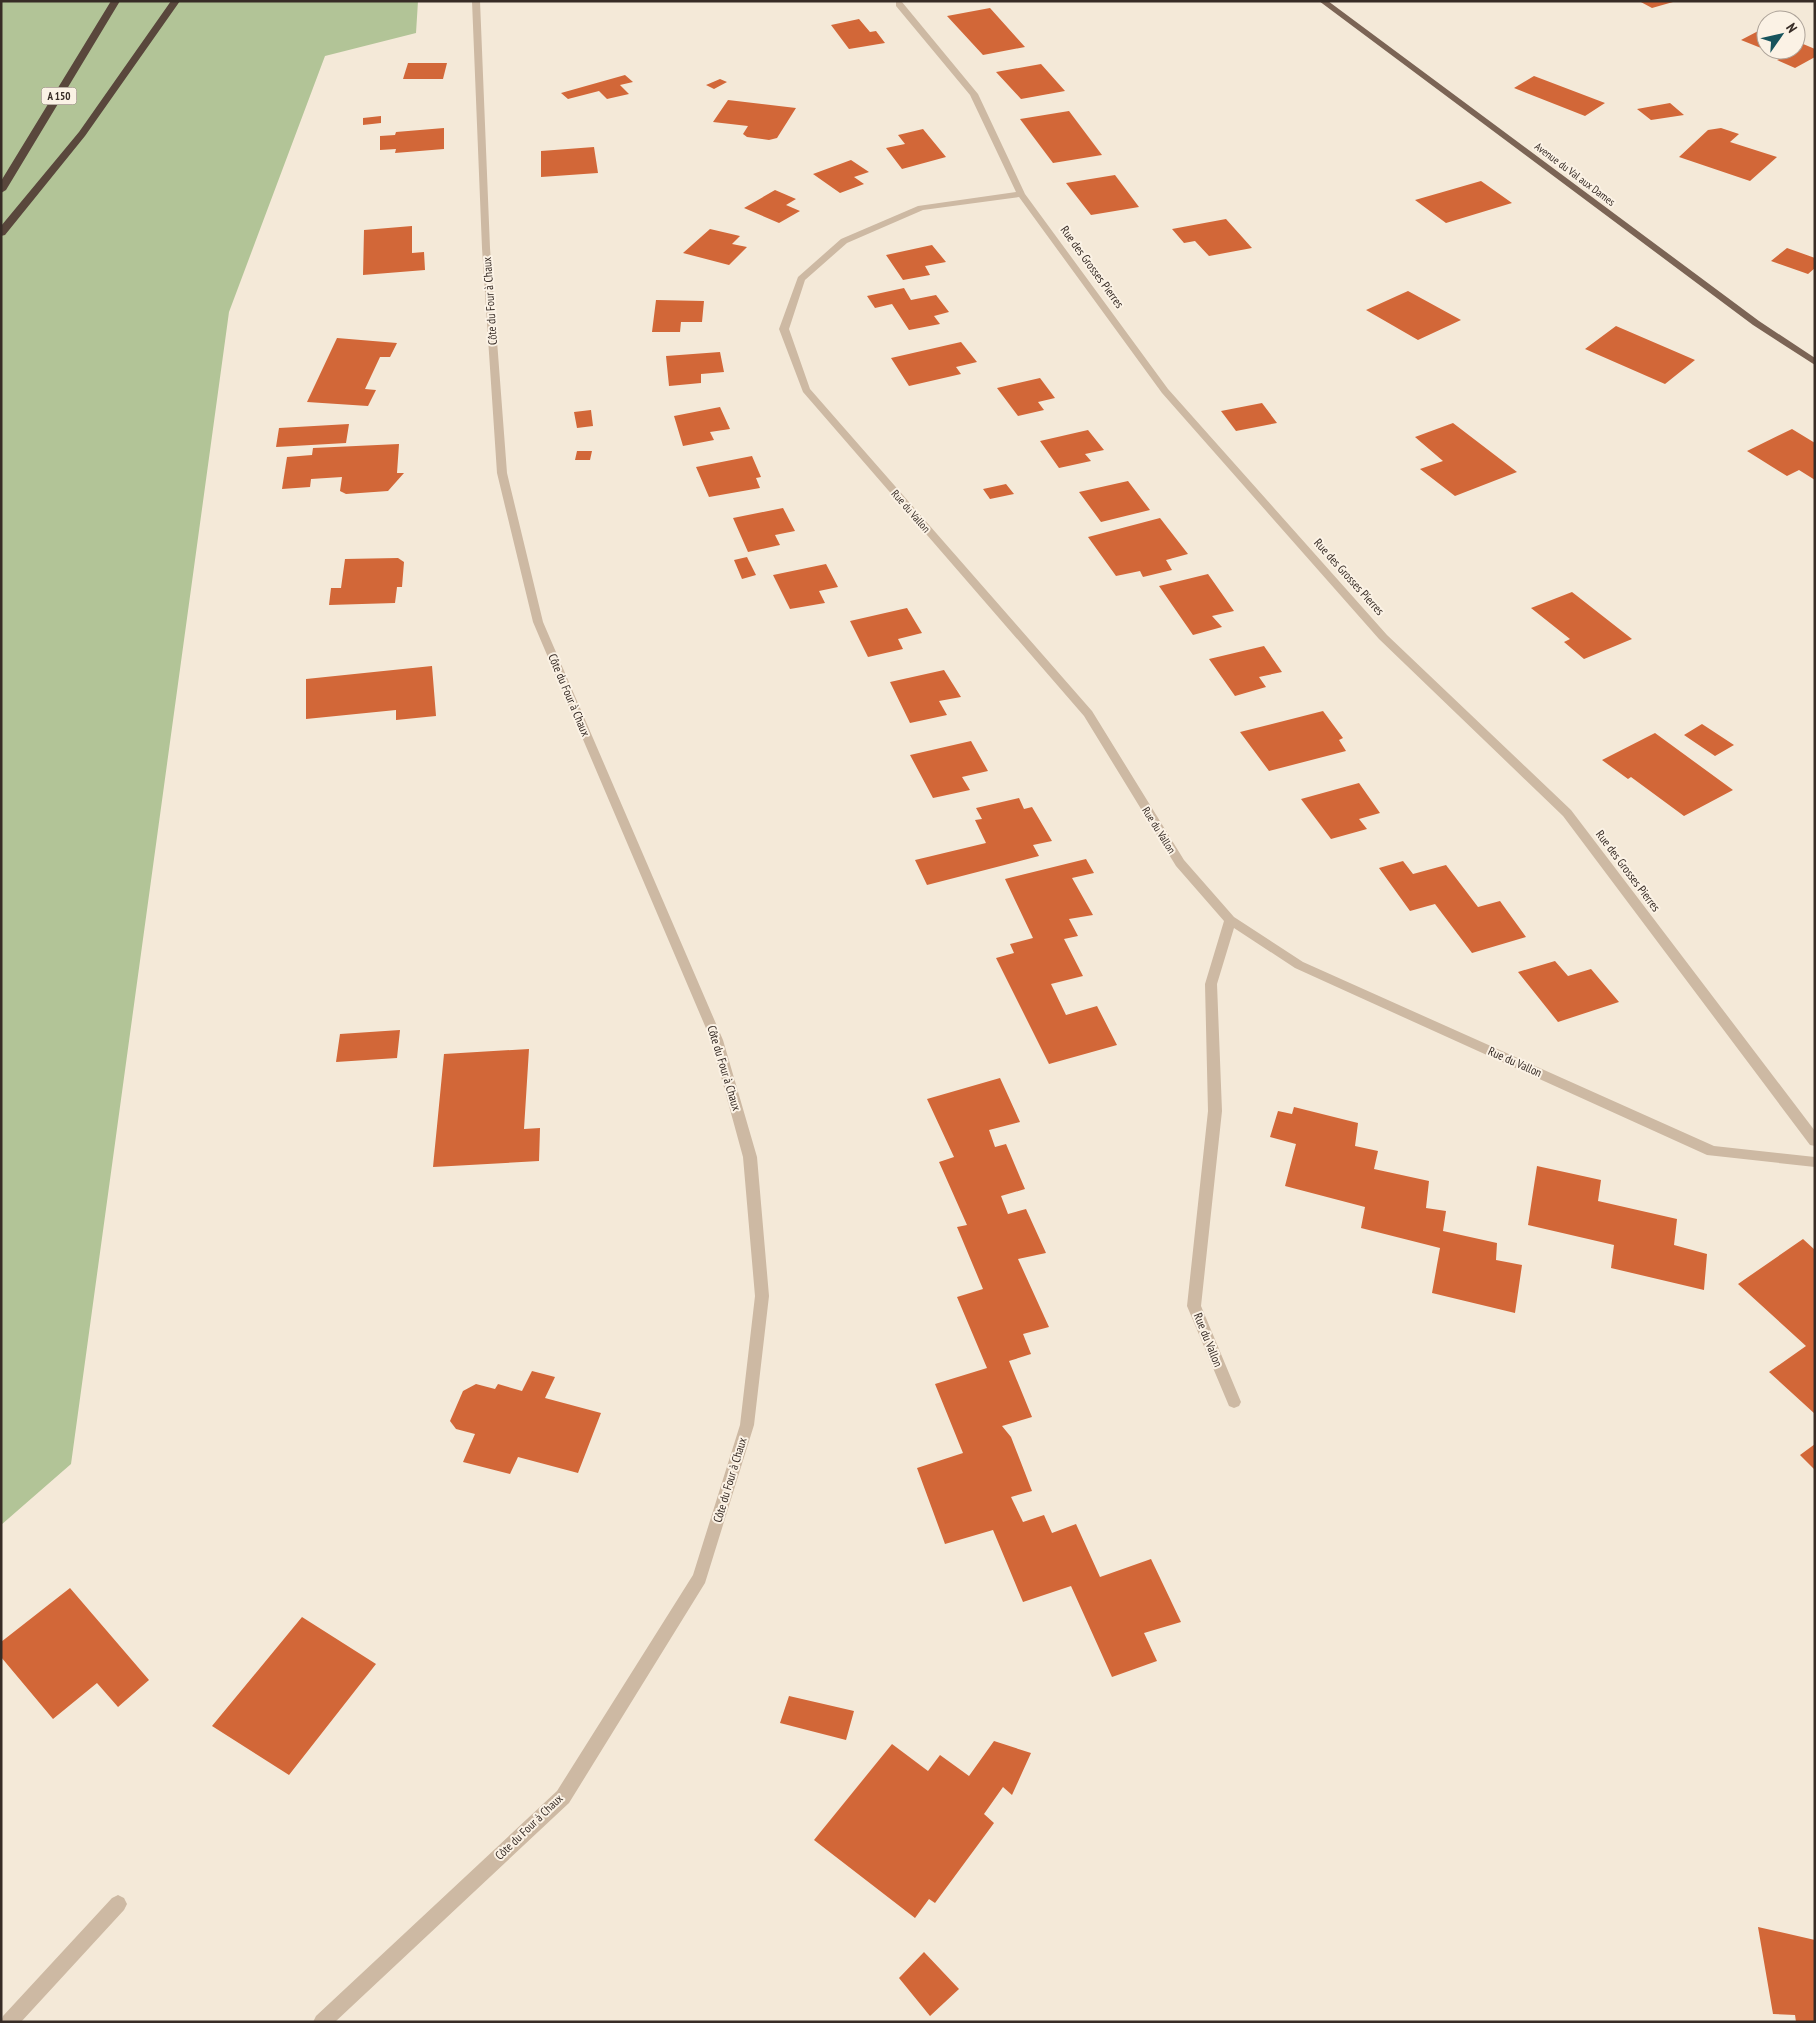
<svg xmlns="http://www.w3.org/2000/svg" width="1816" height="2023" viewBox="0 0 1816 2023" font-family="'PT Sans Narrow',sans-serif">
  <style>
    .green { fill: #b2c497 }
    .building { fill: #d26738 }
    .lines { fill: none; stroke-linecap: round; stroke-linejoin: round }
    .minor { fill: #cdb9a3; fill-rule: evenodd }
    .major { fill: #7b6455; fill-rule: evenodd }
    .highway { fill: #59473c; fill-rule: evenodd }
    .labels { text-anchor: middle; stroke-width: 4; stroke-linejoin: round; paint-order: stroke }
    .shield { fill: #fbf2e5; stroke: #72675f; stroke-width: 1 }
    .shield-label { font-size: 11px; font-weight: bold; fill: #372c26 }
    .far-street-label { font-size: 11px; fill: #372c26; stroke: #fbf2e5 }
    .street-label { font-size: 12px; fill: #372c26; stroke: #fbf2e5 }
  </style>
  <rect width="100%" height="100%" fill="#f4e9d8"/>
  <!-- green -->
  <path class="green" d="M1,1H418L416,33L325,56L229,312L71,1464L1,1525Z"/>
  <!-- building -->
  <path class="building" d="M1639,1H1673V2L1652,8Z
    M990,8L1025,47L983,55L947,16Z
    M859,19L870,32L876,31L885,43L849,49L831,25Z
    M1764,28L1766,50L1741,40Z
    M1796,41L1815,49V57L1795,68L1777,60L1784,57L1767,50H1796Z
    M408,63H447L443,79H403Z
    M1041,64L1065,91L1021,99L996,72Z
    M625,75L633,82L620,85L629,94L607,99L599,91L568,99L561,93Z
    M1534,76L1605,103L1585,116L1514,88Z
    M720,79L727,82L714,89L706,85Z
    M728,100L796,108L777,138L769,140L747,137L743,134L748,126L713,122Z
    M1670,103L1684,115L1651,120L1637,109Z
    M1069,111L1102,155L1053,163L1020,119Z
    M381,116V123L363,125V118Z
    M444,128V149L395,153L396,149L380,150V136L395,135L396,132Z
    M1721,128L1739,134L1730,142L1777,157L1750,181L1679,157L1708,130Z
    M923,129L946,157L902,169L886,148L905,144L898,135Z
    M594,147L598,173L541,177V151Z
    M851,160L869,172L854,177L864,184L840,193L813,174Z
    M1115,175L1139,207L1091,215L1066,183Z
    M1481,181L1512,203L1446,223L1415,200Z
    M775,190L796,199L786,205L800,211L779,223L744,208Z
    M1226,219L1252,248L1209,256L1195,241L1184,243L1172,229Z
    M412,226V253L424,252L425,270L363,275L364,230Z
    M710,229L740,236L732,244L747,247L729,265L683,253Z
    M932,245L946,262L925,266L930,275L903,280L886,255Z
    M1787,248L1815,258V268L1808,274L1771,261Z
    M904,288L911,300L936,295L949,312L934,316L940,324L909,330L892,304L875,308L867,296Z
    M1408,291L1461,320L1418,340L1366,310Z
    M656,300L704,301L702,322H681L680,332H652Z
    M1616,326L1695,360L1665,384L1585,349Z
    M337,338L397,343L390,357H380L365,389L376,390L368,406L307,402Z
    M961,342L977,362L956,367L961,374L909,386L891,358Z
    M720,352L724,372L701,374V383L669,386L666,356Z
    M1040,378L1055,398L1038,402L1044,410L1018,416L997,388Z
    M1262,403L1277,423L1236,431L1221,411Z
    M720,407L730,429L710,432L714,440L683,446L674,416Z
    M591,410L593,426L577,428L574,412Z
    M1453,423L1517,472L1455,496L1433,479L1420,469L1443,461L1415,437Z
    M349,424L346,443L276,447L279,428Z
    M1792,429L1815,443V480L1799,470L1787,476L1747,451Z
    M1088,430L1104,450L1085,454L1091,461L1059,468L1040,441Z
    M399,444L397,473H404L388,491L346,494L340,491L342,477L311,479L310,487L282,489L287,457L312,455L313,448Z
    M577,451H592L590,460H575Z
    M752,456L761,477L756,478L760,488L709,497L696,467Z
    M1128,481L1150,510L1101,522L1079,492Z
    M1006,484L1014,494L990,499L983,489Z
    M783,508L795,531L775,535L780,545L748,552L733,518Z
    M1160,518L1188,554L1166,560L1172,570L1143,577L1140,571L1116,576L1088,537Z
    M747,557L756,575L742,579L734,560Z
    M398,558L404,562L402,587H397L395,603L329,605L331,588H341L345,559Z
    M826,564L838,587L819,591L825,603L790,609L773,575Z
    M1208,574L1234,611L1212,616L1222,627L1193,635L1159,586Z
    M1572,592L1632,639L1584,659L1564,642L1570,639L1531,608Z
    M907,608L922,633L898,639L903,649L868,657L850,621Z
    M1264,646L1282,672L1259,677L1266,687L1235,696L1209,659Z
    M432,666L436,716L396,720V710L306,719V679Z
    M944,670L961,697L939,701L947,715L910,723L890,682Z
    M1323,711L1343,738L1339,740L1346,751L1269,771L1240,732Z
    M1702,724L1734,745L1715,756L1684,735Z
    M1655,733L1733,790L1684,816L1631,777L1628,779L1602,760Z
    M971,741L988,771L962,777L970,790L933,798L910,755Z
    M1359,783L1380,813L1359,819L1367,829L1331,839L1301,799Z
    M1019,798L1024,809L1032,807L1052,841L1033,845L1039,856L927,885L915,860L986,843L975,820L982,819L976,808Z
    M1086,859L1094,873L1072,878L1093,915L1069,919L1078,936L1064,939L1083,976L1051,984L1066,1015L1097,1006L1117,1045L1049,1064L996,958L1014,953L1010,944L1033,938L1005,879Z
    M1403,861L1413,874L1446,865L1478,907L1500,901L1526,937L1472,953L1435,904L1410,911L1379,868Z
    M1555,961L1568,976L1591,969L1619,1002L1558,1022L1518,972Z
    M400,1030L397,1058L336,1062L340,1034Z
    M529,1049L524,1129L540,1128L539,1161L433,1167L444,1054Z
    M1000,1078L1020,1122L989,1130L995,1147L1006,1144L1025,1189L1001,1196L1008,1214L1026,1209L1046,1253L1018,1259L1049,1327L1023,1334L1031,1354L1009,1361L1032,1417L1002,1426L1011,1437L1032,1491L1011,1497L1023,1522L1044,1515L1052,1533L1076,1524L1100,1577L1151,1559L1181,1622L1144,1633L1157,1661L1112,1677L1071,1586L1023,1602L993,1530L945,1544L917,1468L963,1453L935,1384L987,1368L957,1297L983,1289L957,1227L967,1225L939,1162L954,1157L927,1099Z
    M1294,1107L1358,1123L1355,1146L1378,1151L1374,1169L1429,1181L1426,1208L1446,1211L1443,1231L1497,1243L1496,1260L1522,1265L1515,1313L1432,1293L1440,1248L1361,1228L1365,1207L1285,1186L1296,1144L1270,1137L1278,1111L1292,1114Z
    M1537,1166L1601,1180L1598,1201L1677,1219L1674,1245L1707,1254L1704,1290L1611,1268L1614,1245L1528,1225Z
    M1803,1239L1815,1250V1414L1769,1372L1806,1346L1738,1284Z
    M532,1371L555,1377L545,1398L601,1413L578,1473L518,1457L510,1474L463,1462L475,1434L456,1429L450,1421L463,1391L476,1384L495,1389L498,1384L522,1391Z
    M1815,1444V1470L1800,1455Z
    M70,1588L149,1680L118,1707L97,1683L53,1719L1,1657V1642Z
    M302,1617L376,1664L289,1775L212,1726Z
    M789,1696L854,1711L846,1740L780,1723Z
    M994,1741L1031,1753L1012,1795L1003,1787L984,1814L994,1823L935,1903L929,1899L915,1918L814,1840L892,1744L928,1771L940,1755L969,1776Z
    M1758,1927L1815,1940V2022H1796L1795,2015L1773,2014Z
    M924,1952L959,1989L930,2016L899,1978Z"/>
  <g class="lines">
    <!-- minor -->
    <path class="minor" d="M472,1H480L490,248L507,473L543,622L723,1040L757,1157L769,1296L754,1425L705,1583L569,1803L335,2022H313L316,2016L557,1791L693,1575L740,1425L755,1296L743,1157L711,1040L533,622L497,473L482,248Z
      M896,2H902L978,94L1025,194L1168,389L1387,635L1571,810L1815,1131V1146L1810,1145L1563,816L1379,639L1162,393L1019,197L923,210L847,243L805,280L789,329L810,389L1092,711L1184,860L1234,917L1303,962L1714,1146L1815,1157V1167L1707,1155L1295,968L1234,928L1217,984L1222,1111L1201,1306L1241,1402L1239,1406L1234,1408L1229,1406L1187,1306L1208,1111L1205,984L1224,921L1176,866L1084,716L803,392L779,329L798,277L841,239L918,206L1016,192L970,95L896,6Z
      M118,1895L124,1898L127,1904L124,1910L21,2022H1L3,2016L112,1898Z"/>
    <!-- major -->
    <path class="major" d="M1319,1H1328L1759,321L1815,358V365L1753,325Z"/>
    <!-- highway -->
    <path class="highway" d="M111,1H120L6,190L1,193V181Z
      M171,1H180L85,136L5,235L1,236V226L79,132Z"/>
  </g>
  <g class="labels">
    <!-- shield labels -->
    <rect class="shield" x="41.5" y="87.5" width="35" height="17" rx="4"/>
    <g class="shield-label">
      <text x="59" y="100">A 150</text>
    </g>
    <!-- far-street labels -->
    <g class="far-street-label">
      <text transform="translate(1575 174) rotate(37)" y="4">Avenue du Val aux Dames</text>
      <text transform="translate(911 511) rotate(49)" y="4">Rue du Vallon</text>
      <text transform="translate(1159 830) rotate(58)" y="4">Rue du Vallon</text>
    </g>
    <!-- street labels -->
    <g class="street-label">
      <text transform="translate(1092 267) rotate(54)" y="4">Rue des Grosses Pierres</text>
      <text transform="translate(490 301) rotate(-94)" y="4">Côte du Four à Chaux</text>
      <text transform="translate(1349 577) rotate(48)" y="4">Rue des Grosses Pierres</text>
      <text transform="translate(569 695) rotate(67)" y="4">Côte du Four à Chaux</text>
      <text transform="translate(1628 871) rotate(53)" y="4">Rue des Grosses Pierres</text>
      <text transform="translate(1515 1062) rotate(24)" y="4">Rue du Vallon</text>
      <text transform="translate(724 1068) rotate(73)" y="4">Côte du Four à Chaux</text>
      <text transform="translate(1208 1340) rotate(68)" y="4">Rue du Vallon</text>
      <text transform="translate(730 1480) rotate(-73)" y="4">Côte du Four à Chaux</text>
      <text transform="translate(529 1827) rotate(-44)" y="4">Côte du Four à Chaux</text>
    </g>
  </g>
  <!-- border -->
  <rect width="1816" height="2023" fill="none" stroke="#372c26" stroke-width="5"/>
  <!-- north arrow -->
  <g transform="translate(1781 35) rotate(56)"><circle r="24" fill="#fbf2e5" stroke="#ada399"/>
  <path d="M0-4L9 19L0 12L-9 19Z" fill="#17545d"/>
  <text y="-8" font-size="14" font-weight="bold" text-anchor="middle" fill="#372c26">N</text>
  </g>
</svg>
